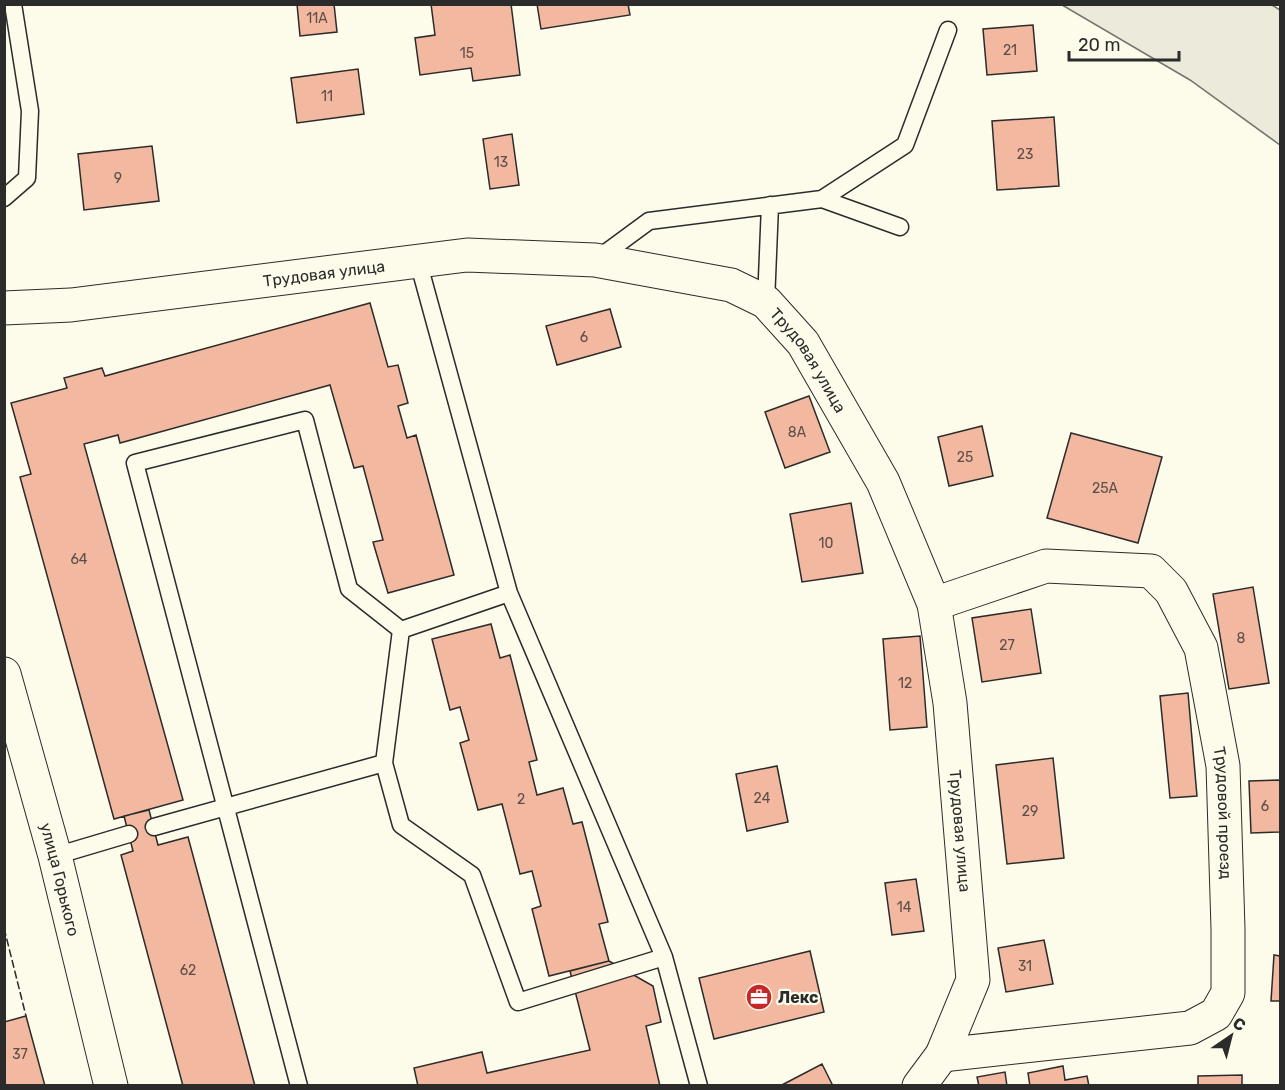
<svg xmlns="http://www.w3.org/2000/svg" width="1285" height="1090" viewBox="0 0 1285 1090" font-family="Rubik,sans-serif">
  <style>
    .green { fill: #ecebdb; stroke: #74746e; stroke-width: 1.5 }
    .building { fill: #f2b8a0; stroke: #2b2b2b; stroke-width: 1.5 }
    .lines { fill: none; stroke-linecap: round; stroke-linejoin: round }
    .service-casing { stroke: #2b2b2b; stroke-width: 19 }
    .minor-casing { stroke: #2b2b2b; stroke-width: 35 }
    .service { stroke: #fdfbea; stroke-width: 16 }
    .minor { stroke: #fdfbea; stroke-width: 33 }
    .fence { stroke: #2b2b2b; stroke-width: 1.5; stroke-dasharray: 8 3; stroke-linecap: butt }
    .labels { text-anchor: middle; stroke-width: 4.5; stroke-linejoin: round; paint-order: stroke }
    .number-label { font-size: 14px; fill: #5d4e48 }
    .street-label { font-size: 16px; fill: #2b2b2b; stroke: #fdfbea }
    .poi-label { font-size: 16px; font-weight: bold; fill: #2b2b2b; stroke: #fdfbea; text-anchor: start }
  </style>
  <rect width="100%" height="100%" fill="#fdfbea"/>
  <!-- green -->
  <path class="green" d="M1062,5H1272L1280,10V145L1190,80Z"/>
  <!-- building -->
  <path class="building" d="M297,4H334L337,32L300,36Z
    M431,4H511L520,75L473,81L471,68L420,75L415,38L435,35Z
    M537,4H628L630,15L541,29Z
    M1033,25L1037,71L987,75L983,29Z
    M358,69L364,114L297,123L291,78Z
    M1054,117L1059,186L997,190L992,121Z
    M512,134L519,185L490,189L483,139Z
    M152,146L159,201L84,210L78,154Z
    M370,303L388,367L398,365L408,403L398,406L407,438L416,435L454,575L388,593L373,542L383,540L363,466L354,468L330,385L120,443L118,435L84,444L183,800L114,819L20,477L31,474L11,403L67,388L64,378L102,368L105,376Z
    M610,309L621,347L557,365L546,326Z
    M809,396L830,452L785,468L765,412Z
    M982,426L993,476L949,486L938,437Z
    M1071,433L1162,457L1138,543L1047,518Z
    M851,503L863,573L802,582L790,514Z
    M1253,587L1269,683L1229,689L1213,594Z
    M1031,609L1041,673L982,682L972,618Z
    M491,624L500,658L510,655L537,760L529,762L537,795L563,788L573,824L582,822L608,922L599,924L609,961L549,976L532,909L541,906L532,871L520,874L502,804L478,810L460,743L469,740L460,707L450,710L432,639Z
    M920,636L927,727L890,730L883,639Z
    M1188,693L1197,796L1170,798L1160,696Z
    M1053,758L1064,858L1007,864L996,765Z
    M777,766L788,822L747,831L736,774Z
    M1280,780V832L1251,833L1249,781Z
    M149,810L158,845L188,837L255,1086H183L121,855L133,851L124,816Z
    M916,879L924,931L892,935L885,883Z
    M1044,940L1053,984L1006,992L998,948Z
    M810,951L824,1012L714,1039L699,978Z
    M1274,955L1280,956V1001H1271Z
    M609,961L653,986L661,1022L646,1026L660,1086H418L414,1068L482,1052L487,1073L590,1050L570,971Z
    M26,1016L45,1086H4V1022Z
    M822,1064L833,1086H780Z
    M1063,1066L1065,1080L1087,1076L1089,1086H1030L1028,1073Z
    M1005,1072L1007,1086H979L977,1077Z
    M1242,1075V1086H1198V1076Z"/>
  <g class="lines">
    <defs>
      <path id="service" d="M4,198L27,178L30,111L13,4
        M822,199L905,145L948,30
        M596,260L649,221L822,199L900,227
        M766,302L770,205
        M401,630L509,593
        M154,827L384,763L401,825L472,875L518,1002L664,957L509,593L418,261
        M55,856L129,834
        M664,957L699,1086
        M299,1086L135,463L305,420L349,589L401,630L384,763"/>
      <g id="minor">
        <path id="s1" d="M4,308L71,305L467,255L595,260L731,285L766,302L803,343L883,482L934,604L950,703L973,980L942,1055L919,1086"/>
        <path id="s2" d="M934,604L1046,566L1151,571L1171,591L1201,648L1223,766L1228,929V993L1216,1014L1190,1028L942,1055"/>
        <path id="s3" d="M4,674L55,856L111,1086"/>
      </g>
    </defs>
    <!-- service casing -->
    <use href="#service" class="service-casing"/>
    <!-- minor casing -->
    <use href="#minor" class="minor-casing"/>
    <!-- service -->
    <use href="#service" class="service"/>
    <!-- minor -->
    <use href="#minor" class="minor"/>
    <!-- fence -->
    <path class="fence" d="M4,928L26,1016"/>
  </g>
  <!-- icons -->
  <defs>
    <symbol id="office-disc" viewBox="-11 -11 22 22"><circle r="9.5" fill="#c62828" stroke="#fdfbea"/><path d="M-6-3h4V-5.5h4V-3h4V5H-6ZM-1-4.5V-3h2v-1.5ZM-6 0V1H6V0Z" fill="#fff"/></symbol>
  </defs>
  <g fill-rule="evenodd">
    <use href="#office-disc" x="744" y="982" width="30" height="30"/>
  </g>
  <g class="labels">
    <!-- number labels -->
    <g class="number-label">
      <text x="317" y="23">11А</text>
      <text x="1010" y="55">21</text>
      <text x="467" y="58">15</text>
      <text x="327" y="101">11</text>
      <text x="1025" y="159">23</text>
      <text x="501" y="167">13</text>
      <text x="118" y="183">9</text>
      <text x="584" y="342">6</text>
      <text x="797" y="437">8А</text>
      <text x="965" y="462">25</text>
      <text x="1105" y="493">25А</text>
      <text x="826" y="548">10</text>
      <text x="79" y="564">64</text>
      <text x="1241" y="643">8</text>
      <text x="1007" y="650">27</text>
      <text x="905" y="688">12</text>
      <text x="762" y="803">24</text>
      <text x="521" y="804">2</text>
      <text x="1265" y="811">6</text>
      <text x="1030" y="816">29</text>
      <text x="904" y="912">14</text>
      <text x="1025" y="971">31</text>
      <text x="188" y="975">62</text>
      <text x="20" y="1059">37</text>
    </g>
    <!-- street labels -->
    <g class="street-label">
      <text dy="6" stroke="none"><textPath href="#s1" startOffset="322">Трудовая улица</textPath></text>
      <text dy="6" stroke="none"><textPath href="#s1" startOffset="844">Трудовая улица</textPath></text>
      <text dy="6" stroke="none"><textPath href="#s2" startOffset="483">Трудовой проезд</textPath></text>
      <text dy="6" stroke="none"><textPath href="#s1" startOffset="1348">Трудовая улица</textPath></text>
      <text dy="6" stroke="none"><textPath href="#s3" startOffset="213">улица Горького</textPath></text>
    </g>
    <!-- poi labels -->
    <g class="poi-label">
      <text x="778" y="1003">Лекс</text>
    </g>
  </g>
  <!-- border -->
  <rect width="1285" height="1090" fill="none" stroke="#2b2b2b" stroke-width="12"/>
  <!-- north arrow -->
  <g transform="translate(1231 1036) rotate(35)" stroke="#fdfbea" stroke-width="4.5" paint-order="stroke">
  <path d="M0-4.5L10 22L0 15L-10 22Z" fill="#2b2b2b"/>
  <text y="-9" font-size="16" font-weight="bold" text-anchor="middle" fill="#2b2b2b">С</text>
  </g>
  <!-- scale -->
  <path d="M1069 51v9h110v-9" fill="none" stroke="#2b2b2b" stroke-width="3"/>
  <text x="1078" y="51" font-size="18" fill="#2b2b2b" stroke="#fdfbea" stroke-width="4.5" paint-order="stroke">20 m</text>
</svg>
